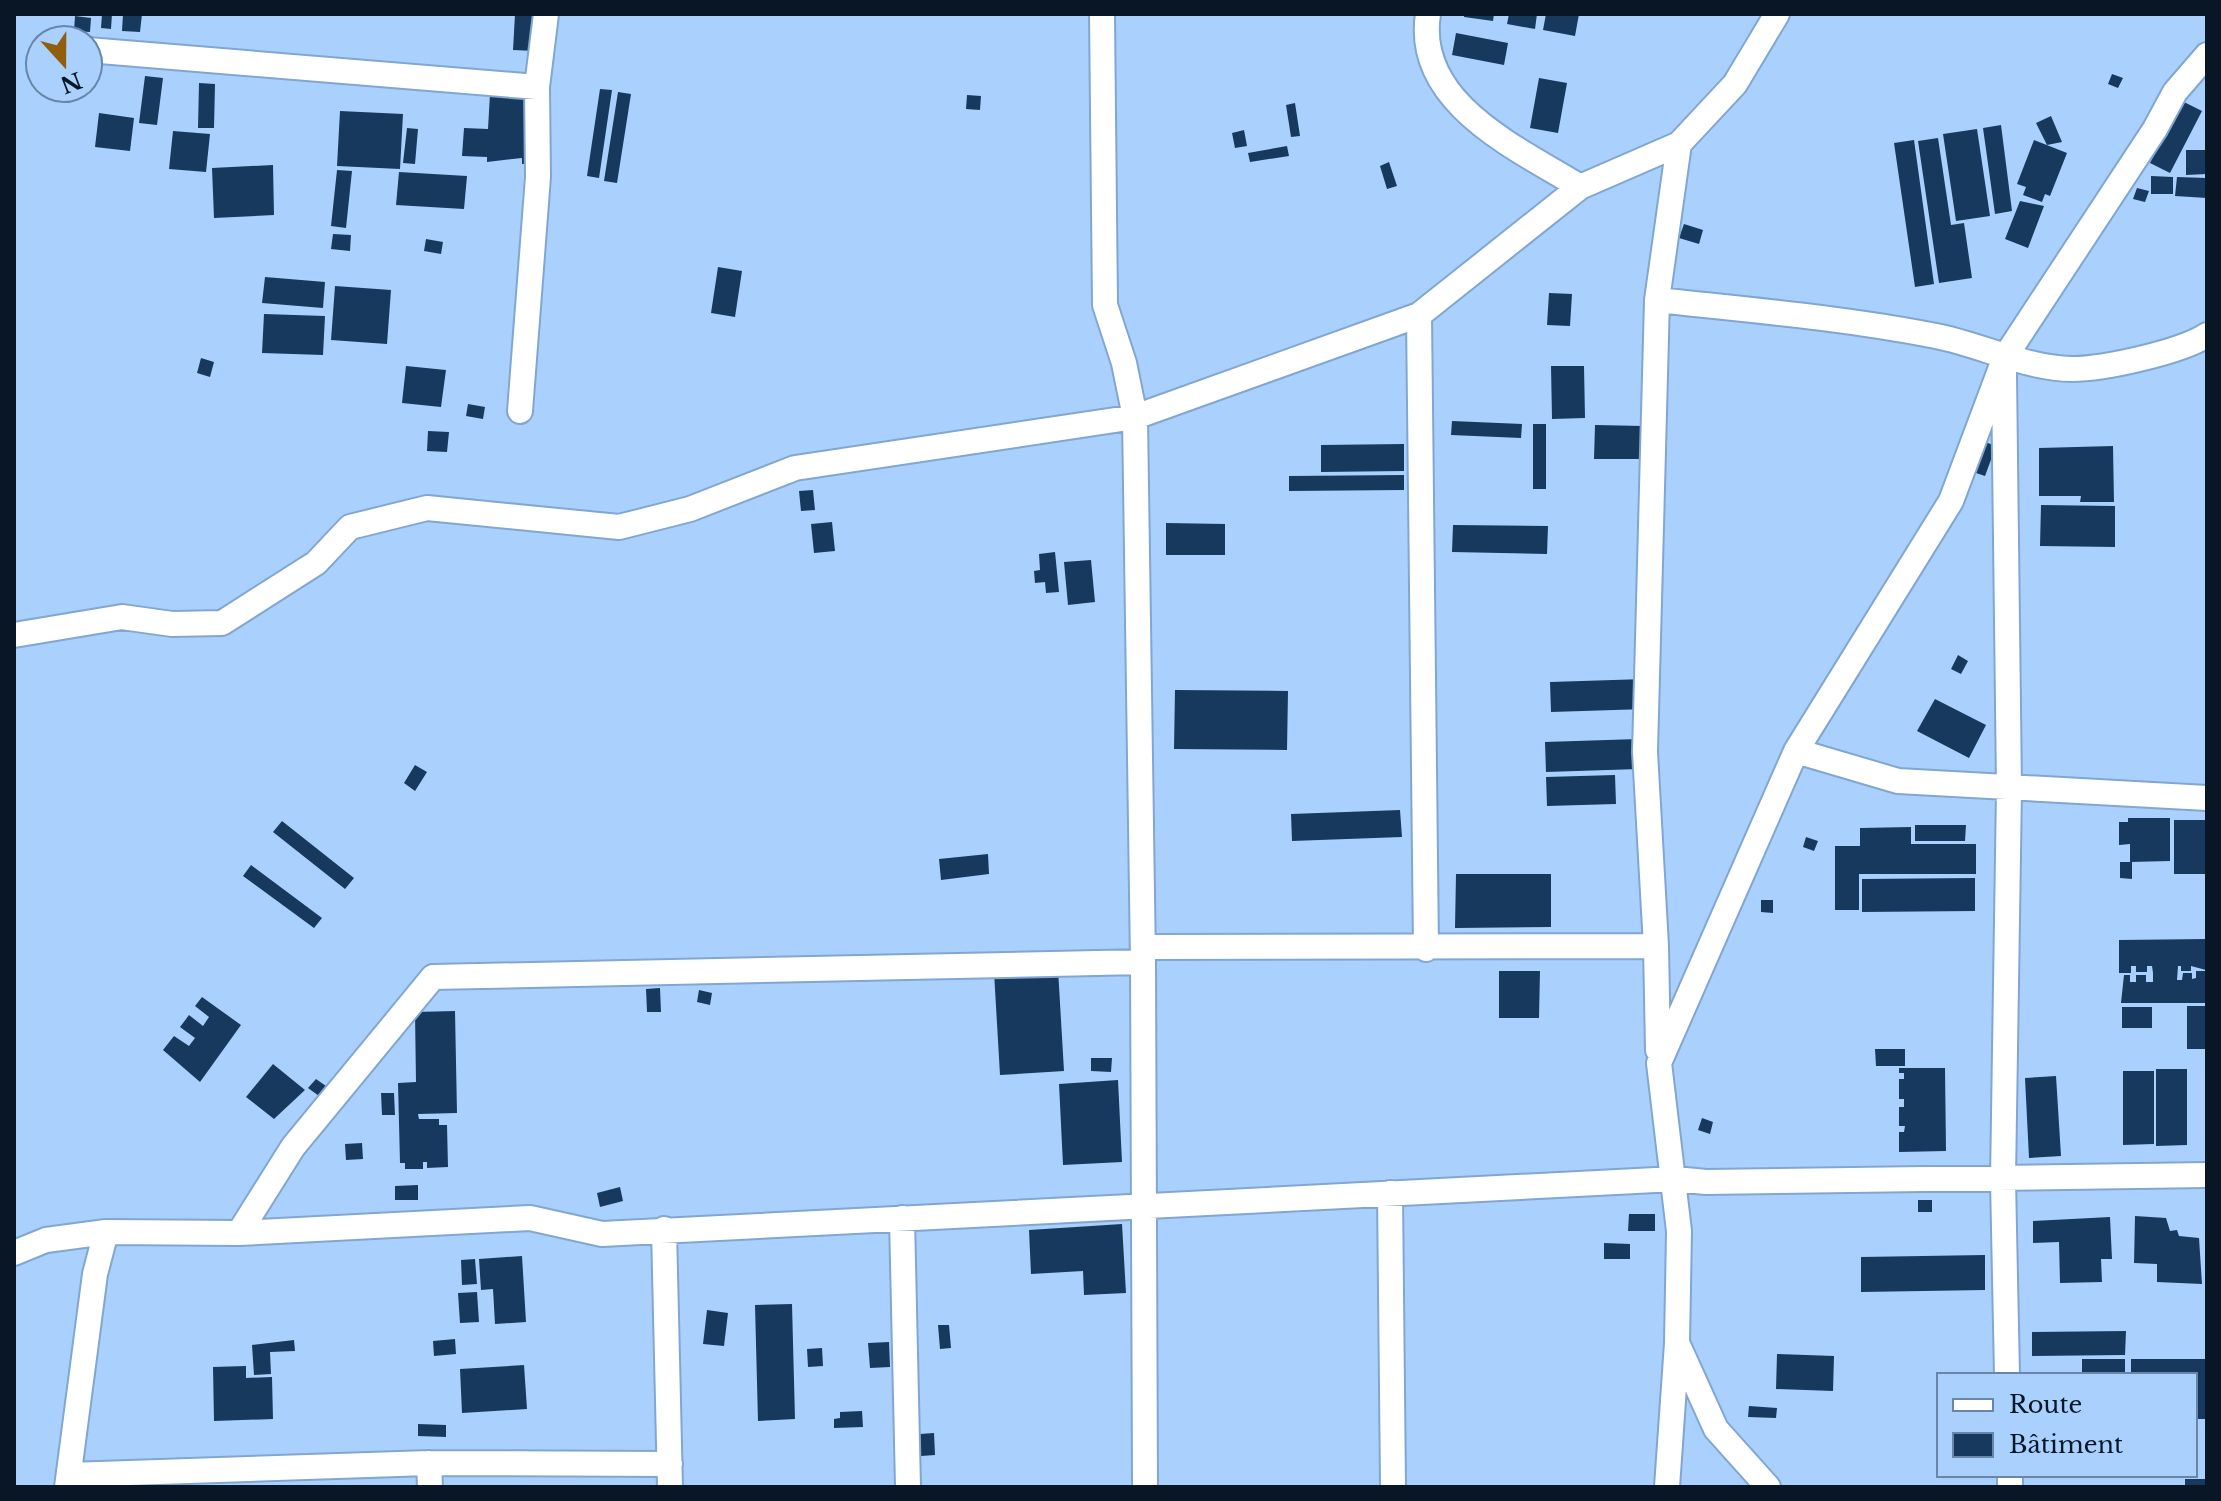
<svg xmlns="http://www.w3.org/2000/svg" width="2221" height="1501" viewBox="0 0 2221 1501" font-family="'Libre Baskerville',serif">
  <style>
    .building { fill: #17395d }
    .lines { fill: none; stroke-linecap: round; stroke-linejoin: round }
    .minor-casing { stroke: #81a6d1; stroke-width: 28 }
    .minor { stroke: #fff; stroke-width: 24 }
  </style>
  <rect width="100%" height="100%" fill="#aad1fe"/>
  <!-- building -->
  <path class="building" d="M102,14H112L111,29L101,28Z
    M123,14H142L140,32L122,31Z
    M515,14H537L535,51L513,50Z
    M1464,14H1494L1493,21L1464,17Z
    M1509,14H1537L1535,29L1507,24Z
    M1546,14H1579L1575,36L1543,30Z
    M75,16L91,18L90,32L74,31Z
    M1456,33L1508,43L1504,65L1452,55Z
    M2112,74L2123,78L2118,88L2108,84Z
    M145,76L163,78L157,125L139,123Z
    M1539,78L1567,83L1558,133L1530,128Z
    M199,83L215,84L214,128H198Z
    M600,89L612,90L599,178L587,176Z
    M618,92L631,94L617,183L604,181Z
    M490,94L527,95L529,164H522V158L487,162V157L462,156L464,128L488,129Z
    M967,95L981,96L980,110L966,109Z
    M2182,101L2202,111L2170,173L2150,163Z
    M1295,103L1300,136L1291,137L1286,105Z
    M340,111L403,114L400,169L337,166Z
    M99,113L134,118L130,151L95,147Z
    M2051,116L2062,142L2047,145L2036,123Z
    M2001,125L2012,211L1995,214L1983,128Z
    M407,128L418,129L415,164L403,163Z
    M1977,129L1990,216L1956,221L1943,134Z
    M1244,130L1247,146L1235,148L1232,133Z
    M173,131L210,134L206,172L169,169Z
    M1938,138L1951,225L1964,223L1972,278L1939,283L1918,141Z
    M1914,140L1934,284L1915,287L1894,143Z
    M2034,140L2067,153L2050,196L2045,194L2042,202L2023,195L2026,187L2017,184Z
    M1287,146L1289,156L1250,162L1248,153Z
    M2186,150H2207V174L2186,175Z
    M1389,162L1397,186L1387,189L1380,166Z
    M273,165L274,215L214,218L212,168Z
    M337,170L352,171L346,228L331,226Z
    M399,172L467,176L464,209L396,205Z
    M2151,176L2173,177V194H2151Z
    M2177,177L2207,178V198L2175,196Z
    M2137,188L2149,191L2145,202L2133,199Z
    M2020,201L2044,206L2028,248L2005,239Z
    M1684,224L1703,230L1699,244L1679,238Z
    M333,234L351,235L350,251L331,249Z
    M426,239L443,242L441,254L424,251Z
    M718,267L742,271L735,317L711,313Z
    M265,277L325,282L323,308L262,303Z
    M335,286L391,290L387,344L331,340Z
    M1549,293L1572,294L1570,326L1547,325Z
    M264,314L325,316L323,355L262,353Z
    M201,358L214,362L210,377L197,373Z
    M406,366L446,370L441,407L402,403Z
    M1551,366H1584L1585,418L1552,419Z
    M468,404L485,407L483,419L466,416Z
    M1452,421L1522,424L1521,438L1451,435Z
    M1533,424H1546V489H1533Z
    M1595,425L1643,426L1642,459H1594Z
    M428,431L449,432L447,452L427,451Z
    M1985,442L1996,446L1985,476L1973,472Z
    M1404,444V471L1321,472V445Z
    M2113,446L2114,502H2080L2081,496H2039V448Z
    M1404,475V490L1289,491V476Z
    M813,490L815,510L801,511L799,491Z
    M2041,505L2115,506V547L2040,546Z
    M832,522L835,551L814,553L811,524Z
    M1166,523L1225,524V555H1166Z
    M1453,525L1548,526L1547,554L1452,552Z
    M1055,552L1059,592L1046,593L1045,582L1035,583L1034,571L1040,570L1039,554Z
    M1091,560L1095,602L1068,605L1064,562Z
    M1958,655L1968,661L1961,674L1951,669Z
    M1645,679L1646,709L1551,712L1550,682Z
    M1175,690L1288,691L1287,750L1174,749Z
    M1935,699L1986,725L1969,758L1917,731Z
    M1638,739L1639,769L1546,772L1545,742Z
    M415,765L427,772L415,791L404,783Z
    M1615,775L1616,804L1547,806L1546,777Z
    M1400,810L1402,837L1292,841L1291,814Z
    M2128,818H2170V861L2130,862V844L2119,845V822H2128Z
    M2174,820H2207V874H2174Z
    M282,821L354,878L345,889L273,832Z
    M1915,825H1966L1965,841H1915Z
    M1911,827V844H1976V874H1859V910H1835V846H1860V828Z
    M1806,837L1818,841L1814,851L1803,847Z
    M988,854L989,874L941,880L939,859Z
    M2120,862H2132V879L2120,878Z
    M251,865L322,918L314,928L243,876Z
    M1456,874H1551V927L1455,928Z
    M1975,878V911L1862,912V879Z
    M1761,900H1773V913L1761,912Z
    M2207,939L2206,970L2191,966V971H2181V966H2178L2177,980H2182L2183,973H2192V979L2196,978V971H2206L2207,1003H2121L2124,975H2130V982H2136V975H2146V982H2153V973L2152,966H2147V972H2136V966H2131V973H2119V940Z
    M1058,969L1064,1071L1000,1075L994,972Z
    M1499,971H1540L1539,1018H1499Z
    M660,988L661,1012H647L646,989Z
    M699,990L712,993L710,1005L697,1002Z
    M202,997L241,1025L200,1082L163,1050L174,1036L189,1046L195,1038L180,1027L189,1015L203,1026L209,1017L195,1006Z
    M2187,1006H2207V1049H2187Z
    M2122,1007H2152V1028H2122Z
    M455,1011L457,1113L418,1114L419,1119H439V1125H447L448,1167L427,1168V1162H423V1169H405V1163H400L398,1083L416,1082L415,1012Z
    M1875,1049H1905V1066H1876Z
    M1091,1058H1112L1111,1072L1091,1071Z
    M273,1064L305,1090L274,1119L246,1097Z
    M1899,1068H1945L1946,1151L1899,1152V1132H1904L1905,1126H1899V1107H1904V1099H1899V1079H1904V1073H1899Z
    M2156,1069H2187V1145L2156,1146Z
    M2123,1071H2154V1144L2123,1145Z
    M2056,1076L2061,1156L2029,1158L2025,1078Z
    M316,1079L333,1091L326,1101L308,1088Z
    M1118,1080L1122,1162L1063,1165L1059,1084Z
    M381,1093H394L395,1115H382Z
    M1702,1118L1713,1122L1710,1134L1698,1130Z
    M362,1143L363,1159L346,1160L345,1144Z
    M418,1185V1200H395V1186Z
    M620,1187L623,1201L600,1207L597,1193Z
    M1918,1200H1932V1212H1918Z
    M1629,1214H1655V1231H1628Z
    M2135,1216L2166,1218L2170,1231L2177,1230L2179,1236L2199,1238L2202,1284L2157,1282V1264L2134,1263Z
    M2110,1217L2112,1259H2101L2102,1282L2060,1283L2059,1242L2033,1243V1221Z
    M1122,1224L1126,1293L1084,1295L1083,1271L1031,1274L1029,1230Z
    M1604,1243L1630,1244V1259H1604Z
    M1985,1255V1290L1861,1292V1257Z
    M522,1256L526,1322L495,1324L493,1289L481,1290L479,1259Z
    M475,1259L477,1284L462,1285L461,1260Z
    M477,1292L479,1322L460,1323L458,1293Z
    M792,1304L795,1419L758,1421L755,1305Z
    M707,1310L728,1313L724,1346L703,1344Z
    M938,1325H949L951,1348L940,1349Z
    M2126,1331L2125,1355L2032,1356V1332Z
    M455,1339L456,1354L434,1356L433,1341Z
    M294,1340L295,1351L270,1352L271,1374L254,1375L252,1345Z
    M889,1342L890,1367L870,1368L868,1343Z
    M822,1348L823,1366L808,1367L807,1349Z
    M1777,1354L1834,1356L1833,1391L1776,1389Z
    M2082,1359H2125V1375H2082Z
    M2131,1359H2207V1419H2195V1375H2131Z
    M524,1365L527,1409L462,1413L460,1369Z
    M246,1366V1378L272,1377L273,1419L214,1421L213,1367Z
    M1749,1406L1777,1408L1776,1418L1748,1417Z
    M862,1411L863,1427L834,1428V1419L840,1418V1412Z
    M418,1424L446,1425V1437L418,1436Z
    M934,1433L935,1455L921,1456L920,1434Z
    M2185,1479H2207V1487H2185Z"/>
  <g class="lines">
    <defs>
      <path id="minor" d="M1102,14L1105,305L1124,363L1135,417L1143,962L1145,1487
        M1428,14C1414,103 1517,148 1580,187
        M88,50L537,87
        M1657,300C1750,310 1844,318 1936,336C1982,345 2024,368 2072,369C2104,369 2181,352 2207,335
        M1419,315L1426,949
        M2004,374L2009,789L2003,1180L2007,1375
        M520,411L538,177L537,87L546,14
        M14,635L122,617L172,624L222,623L316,563L350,527L427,508L619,527L690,509L795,468L1135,417L1419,315L1580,187L1679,144L1735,84L1777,14
        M1796,751L1898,781L2207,798
        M1656,946L1645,752L1657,300L1679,144
        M1143,947L1656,946L1658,1050
        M1390,1193L1393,1487
        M902,1218L908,1487
        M664,1229L670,1487
        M239,1233L293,1147L433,977L1143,962
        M14,1253L46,1240L106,1232L239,1233L530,1218L602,1234L1675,1179L1706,1182L2207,1175
        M1678,1345L1716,1429L1768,1487
        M429,1463L430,1487
        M69,1475L429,1463L670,1464
        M2010,1475V1487
        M67,1487L95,1274L106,1232
        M1667,1487L1677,1343L1679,1231L1659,1063L1796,751L1951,501L2005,357L2155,129L2175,92L2207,55"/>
    </defs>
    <!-- minor casing -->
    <use href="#minor" class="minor-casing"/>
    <!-- minor -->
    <use href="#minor" class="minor"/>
  </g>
  <!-- border -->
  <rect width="2221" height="1501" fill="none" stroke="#081626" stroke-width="32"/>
  <!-- legend -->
  <rect x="1937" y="1373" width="260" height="104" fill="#aad1fe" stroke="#6986a8" stroke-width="2"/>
  <rect x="1953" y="1399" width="40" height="12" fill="#ffffff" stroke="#6986a8" stroke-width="2"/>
  <text x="2009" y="1413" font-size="24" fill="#081626">Route</text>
  <rect x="1953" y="1433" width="40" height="24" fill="#17395d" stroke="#6986a8" stroke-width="2"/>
  <text x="2009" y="1453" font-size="24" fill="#081626">Bâtiment</text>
  <!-- north arrow -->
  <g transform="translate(64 64) rotate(159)"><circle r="38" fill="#aad1fe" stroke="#6986a8" stroke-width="2"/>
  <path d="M0-6L14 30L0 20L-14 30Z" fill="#905e0c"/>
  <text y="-12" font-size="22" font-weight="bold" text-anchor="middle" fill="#081626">N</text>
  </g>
</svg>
